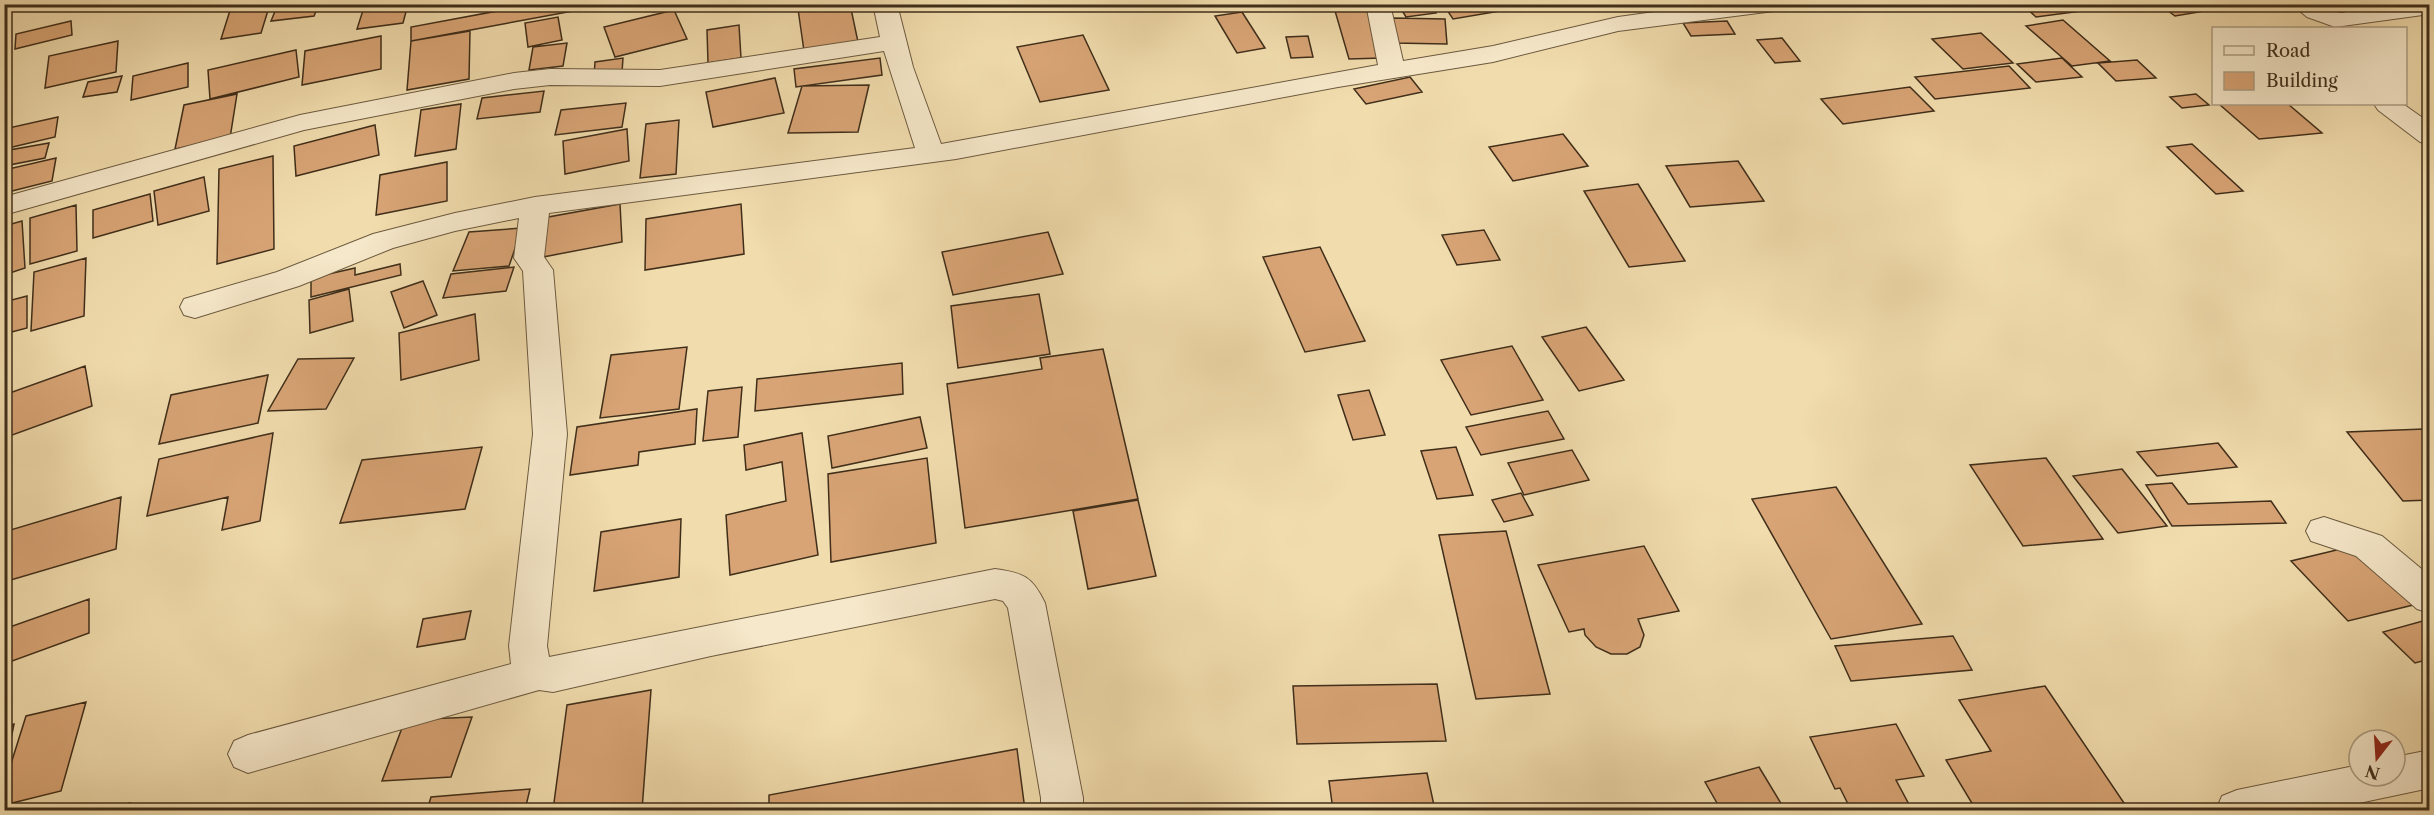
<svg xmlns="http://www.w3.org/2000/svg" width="2434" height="815" viewBox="0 0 2434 815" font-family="'Libre Caslon Text',serif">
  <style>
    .building { fill: #d8a475; stroke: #3f2e1a; stroke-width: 1.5 }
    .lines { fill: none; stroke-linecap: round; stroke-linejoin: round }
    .street-casing { stroke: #6c5a3f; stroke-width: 2 }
    .street { fill: #f6e8ca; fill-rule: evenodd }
  </style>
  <rect width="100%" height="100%" fill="#f1dcad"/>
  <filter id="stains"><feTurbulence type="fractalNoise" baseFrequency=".00333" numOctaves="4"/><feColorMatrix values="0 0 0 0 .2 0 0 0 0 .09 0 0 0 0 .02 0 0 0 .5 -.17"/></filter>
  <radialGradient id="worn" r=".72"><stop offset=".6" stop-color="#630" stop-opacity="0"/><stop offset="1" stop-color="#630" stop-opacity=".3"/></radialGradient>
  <!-- building -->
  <path class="building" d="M232,4H270L261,33L221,39Z
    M278,4H319L314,16L271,21Z
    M365,4H408L403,23L357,29Z
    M412,4H442L441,8L410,11Z
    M535,4H611L411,41V27Z
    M649,4H676L677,7L653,12Z
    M830,4H850L858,42L804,51L798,9Z
    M1333,4H1365L1382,58L1349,59Z
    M1398,4H1430L1436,13L1406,17Z
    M1443,4H1501L1506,10L1453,19Z
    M2022,4H2091L2097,9L2036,17Z
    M2159,4H2239L2240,5L2175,16Z
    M674,10L687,39L615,57L604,27Z
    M1242,12L1265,48L1237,53L1215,16Z
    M558,17L562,40L528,47L525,23Z
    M1393,18L1445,19L1447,44L1394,43Z
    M2063,20L2110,61L2072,66L2026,26Z
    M71,21L72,35L15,49L16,34Z
    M1727,21L1735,34L1691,36L1683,23Z
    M739,25L741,58L708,63L707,30Z
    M470,31L469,79L407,90L411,41Z
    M1981,33L2013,63L1963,69L1932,39Z
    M1083,35L1109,90L1040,102L1017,47Z
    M381,36V69L302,85L305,51Z
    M1308,36L1313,57L1291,58L1286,37Z
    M1782,38L1800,61L1775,63L1757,40Z
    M118,41L116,72L45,88L49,56Z
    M567,43L563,66L529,70L533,47Z
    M296,50L299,77L210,99L208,70Z
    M623,58L622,72L594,76L595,62Z
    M880,58L882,75L796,87L794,69Z
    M2062,58L2082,77L2036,82L2017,64Z
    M2137,60L2156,78L2116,81L2098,63Z
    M188,63V87L131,100L133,76Z
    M2009,66L2030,88L1935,99L1915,77Z
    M122,76L117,92L83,97L88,82Z
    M1410,77L1422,92L1366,104L1354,89Z
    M775,78L784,113L713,127L706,92Z
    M869,85L858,132L788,133L802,86Z
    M1910,87L1934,111L1843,124L1821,99Z
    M544,91L540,112L477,119L482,98Z
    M237,94L230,138L175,149L184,105Z
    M2196,94L2209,105L2182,108L2170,97Z
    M626,103L622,127L555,135L561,110Z
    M461,104L456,149L415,156L421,110Z
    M2219,104H2288L2322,133L2259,139Z
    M58,117L55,137L4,149V129Z
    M679,120L676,174L640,178L646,124Z
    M375,125L379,155L296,176L294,146Z
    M627,129L629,161L565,174L563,141Z
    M1563,134L1588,166L1513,181L1489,147Z
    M49,143L45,158L4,166V151Z
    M2192,144L2243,191L2216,194L2167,147Z
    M273,156L274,249L217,264L219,169Z
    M56,158L52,181L4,193V170Z
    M1738,161L1764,201L1690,207L1666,166Z
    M447,162V201L376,215L380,175Z
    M204,177L209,211L158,225L154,191Z
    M1638,184L1685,261L1629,267L1584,191Z
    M150,194L153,221L93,238V210Z
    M620,204L622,242L543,257V218Z
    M741,204L744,254L645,270L646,219Z
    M76,205L77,251L30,264V218Z
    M22,221L25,268L4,275V226Z
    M522,228L509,266L453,271L469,232Z
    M1484,230L1500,260L1457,265L1442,235Z
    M1048,232L1063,274L953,295L942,252Z
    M1320,247L1365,341L1305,352L1263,257Z
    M86,258L84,316L31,331L34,272Z
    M400,264L401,275L311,297V278L355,268V275Z
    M514,267L506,291L443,298L451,274Z
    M423,281L437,315L404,328L391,292Z
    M349,289L353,321L310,333L309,300Z
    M1039,294L1050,354L958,368L951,306Z
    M27,296V328L4,334V302Z
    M475,314L479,360L401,380L399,333Z
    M1586,327L1624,380L1579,391L1542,337Z
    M1512,346L1543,400L1471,415L1441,360Z
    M687,347L679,409L600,418L611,355Z
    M1103,349L1138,499L965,528L947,384L1042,369L1040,358Z
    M354,358L326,409L268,411L298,359Z
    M902,363L903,394L755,411L757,379Z
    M85,366L92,406L4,438V395Z
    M268,375L258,423L159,444L171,395Z
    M742,387L738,437L703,441L708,391Z
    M1369,390L1385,435L1353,440L1338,395Z
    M697,409L695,444L639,452L638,465L570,475L577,427Z
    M1548,411L1564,439L1481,455L1466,427Z
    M920,417L927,448L832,468L828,436Z
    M2424,429L2430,436V500L2403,501L2347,432Z
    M273,433L260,521L222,530L228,497L147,516L159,459Z
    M802,433L818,555L730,575L726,515L786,501L782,462L746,470L744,445Z
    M2218,443L2237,467L2157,476L2137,452Z
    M482,447L465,509L340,523L362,460Z
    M1456,447L1473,495L1437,499L1421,451Z
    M1572,450L1589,480L1524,495L1508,463Z
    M927,458L936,543L831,562L828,474Z
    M2046,458L2103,539L2023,546L1970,465Z
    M2122,469L2167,526L2118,533L2073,476Z
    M2172,483L2188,504L2271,501L2286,523L2172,526L2146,485Z
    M1836,487L1922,624L1831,639L1752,499Z
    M1521,493L1533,515L1504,522L1492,500Z
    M121,497L116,549L4,582V545L7,531Z
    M1138,500L1156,576L1088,589L1073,511Z
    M681,519L679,577L594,591L601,532Z
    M1506,531L1550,694L1476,699L1439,535Z
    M1644,546L1679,611L1638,619L1644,635L1640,647L1627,654H1611L1596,647L1585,635L1584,629L1569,632L1538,565Z
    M2353,546L2413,605L2348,621L2291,561Z
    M89,599V633L4,664V629Z
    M471,611L465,639L417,647L423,619Z
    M2430,619V659L2415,663L2383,632Z
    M1953,636L1972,670L1851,681L1835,646Z
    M1437,684L1446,741L1297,744L1293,686Z
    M2045,686L2126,806L2101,810H1976L1946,760L1991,751L1959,700Z
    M651,690L642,810H553L567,705Z
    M86,702L61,791L4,805V786L26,716Z
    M472,717L451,777L382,781L405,720Z
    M14,724L4,774V727Z
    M1896,724L1924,776L1896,780L1912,810H1851L1840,788L1835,789L1810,737Z
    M1017,749L1025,810H769V795Z
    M1759,767L1785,810H1721L1705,782Z
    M1427,773L1435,810H1333L1329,781Z
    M530,789L525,810H427L431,797Z
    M130,803L129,810H100Z"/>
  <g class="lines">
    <defs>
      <path id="street" d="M873,4H897L913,67L941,144L1378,65L1366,4H1390L1403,61L1493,46L1618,17L1713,4H1786L1783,9L1774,11L1618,31L1493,62L1338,87L956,159L549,213L544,257L553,270L567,434L547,646L549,657L995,569C1023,573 1032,576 1045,603L1083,798V810H1041V798L1008,608L1003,601L995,599L711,656L553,692L539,690L248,773L234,767L228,754L234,741L248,735L511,664L509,646L533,434L523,271L514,258L519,218L455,231L393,248L299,286L195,318L184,315L180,307L184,299L277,272L373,234L455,213L535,197L915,148L884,51L660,86L550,85L514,89L304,130L4,215V197L300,115L514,73L550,69L660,70L880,37Z
        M2291,4H2321L2335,12L2342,13L2383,4H2430V14L2335,27L2307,17Z
        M2374,104H2403L2430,123V144L2420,142L2378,110Z
        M2324,517L2382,536L2430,576V613L2417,609L2356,556L2311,541L2306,531L2311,521Z
        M2430,750V788L2326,810H2216L2222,796L2237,790L2359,765V776H2395V757Z"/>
    </defs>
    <!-- street casing -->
    <use href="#street" class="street-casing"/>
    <!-- street -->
    <use href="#street" class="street"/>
  </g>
  <!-- margin -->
  <rect width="2434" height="815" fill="none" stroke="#f1dcad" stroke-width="24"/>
  <rect x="6" y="6" width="2422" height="803" fill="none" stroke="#3f2e1a" stroke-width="3"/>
  <rect x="12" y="12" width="2410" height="791" fill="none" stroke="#3f2e1a" stroke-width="1.5"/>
  <!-- legend -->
  <rect x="2212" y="27" width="195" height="78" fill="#f6e8ca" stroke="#ad9e84" stroke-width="1.5"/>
  <rect x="2224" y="46" width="30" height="9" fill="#f6e8ca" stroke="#ad9e84" stroke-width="1.5"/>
  <text x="2266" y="57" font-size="18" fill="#3f2e1a">Road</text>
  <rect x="2224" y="72" width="30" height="18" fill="#d8a475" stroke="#ad9e84" stroke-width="1.5"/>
  <text x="2266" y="87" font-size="18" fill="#3f2e1a">Building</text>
  <!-- north arrow -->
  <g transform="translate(2377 758) rotate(197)"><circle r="28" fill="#f6e8ca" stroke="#ad9e84" stroke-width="1.5"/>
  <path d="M0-4.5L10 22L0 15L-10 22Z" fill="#8f2418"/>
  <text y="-9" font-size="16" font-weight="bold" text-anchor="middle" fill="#3f2e1a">N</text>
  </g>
  <rect width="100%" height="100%" filter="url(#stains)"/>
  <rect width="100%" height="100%" fill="url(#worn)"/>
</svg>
